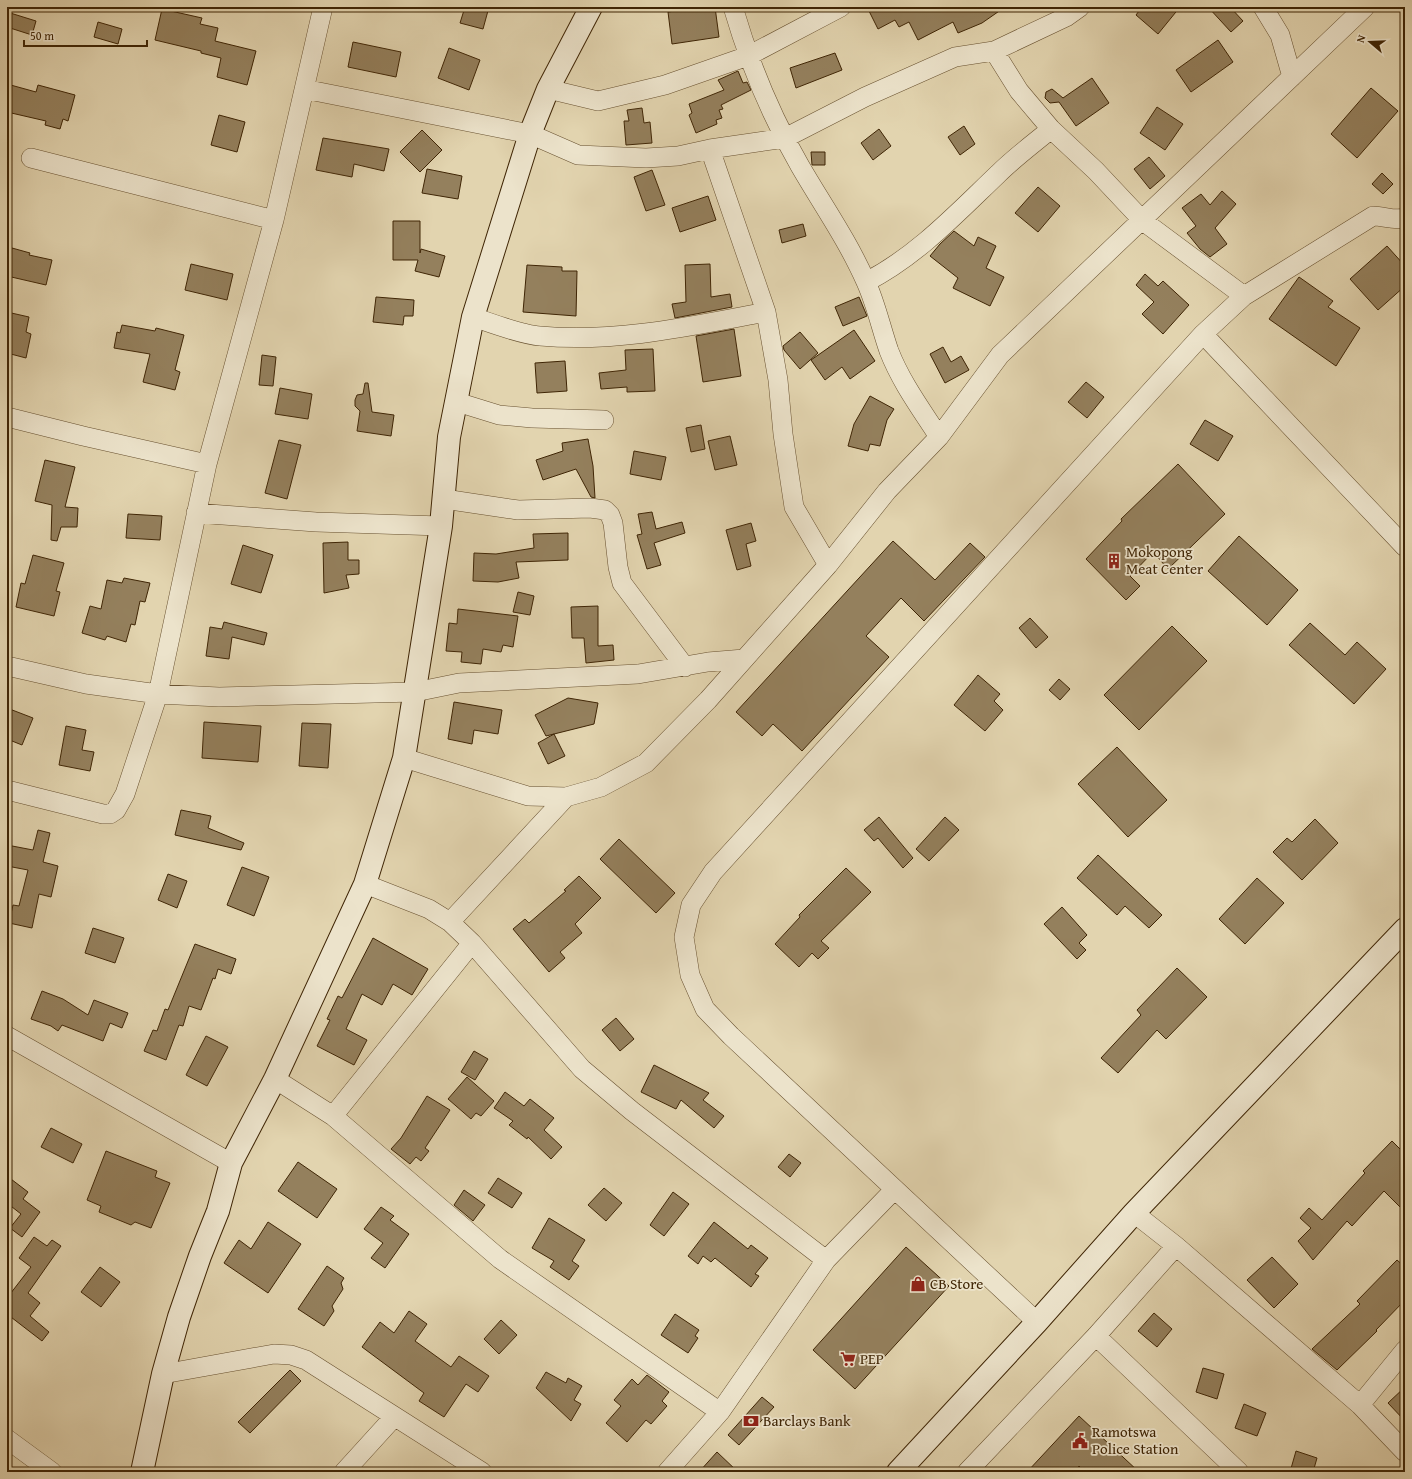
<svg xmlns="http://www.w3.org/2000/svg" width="1412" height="1479" viewBox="0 0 1412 1479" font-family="'Gentium Book Plus',serif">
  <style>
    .building { fill: #94805d; stroke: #3f2505 }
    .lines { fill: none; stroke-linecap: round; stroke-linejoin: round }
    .street-casing { stroke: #685130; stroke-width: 20 }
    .secondary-casing { stroke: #3f2505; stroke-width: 24 }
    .street { stroke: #ece3cb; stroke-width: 19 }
    .secondary { stroke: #ece3cb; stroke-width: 22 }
    .labels { text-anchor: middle; stroke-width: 3.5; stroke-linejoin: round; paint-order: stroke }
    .poi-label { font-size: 15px; fill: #3f2505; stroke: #ece3cb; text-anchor: start }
  </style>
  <rect width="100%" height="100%" fill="#e2d4af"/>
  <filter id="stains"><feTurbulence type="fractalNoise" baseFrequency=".005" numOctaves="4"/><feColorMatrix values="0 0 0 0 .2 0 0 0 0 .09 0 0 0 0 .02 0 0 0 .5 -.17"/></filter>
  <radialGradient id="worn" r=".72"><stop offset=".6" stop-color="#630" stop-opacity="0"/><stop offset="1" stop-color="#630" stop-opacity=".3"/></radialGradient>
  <!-- building -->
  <path class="building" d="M465,7H489L483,29L460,23Z
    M704,7H715L719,37L672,44L668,12Z
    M867,7H1005L982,23L958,33L953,22L918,40L909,22L899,27L895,20L878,29Z
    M1142,7H1180L1158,34L1136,15Z
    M1208,7H1230L1243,21L1231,32Z
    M162,9L202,18L200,24L218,28L215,41L256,51L247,85L217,77L221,58L201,53V51L155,40Z
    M7,12L36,21L32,35L7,27Z
    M98,22L122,29L118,44L94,37Z
    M1218,40L1233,62L1191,92L1176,70Z
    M353,42L401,52L396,77L348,67Z
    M449,48L480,60L469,90L438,78Z
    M835,53L842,70L796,88L790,68Z
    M738,71L743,83L747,82L751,90L721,105L723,109L719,110L722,118L716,120L717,124L696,133L689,115L692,113L689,104L724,90L718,80Z
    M1092,78L1109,103L1076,126L1059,102L1050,103L1045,98L1046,92L1052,89L1063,98Z
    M7,84L36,92L38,85L75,95L68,121L63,119L60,129L45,125L46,121L7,112Z
    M1371,88L1398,111L1357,158L1331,134Z
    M1157,107L1183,124L1165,150L1140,133Z
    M642,108L644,123L650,122L652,143L626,145L624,121H629L627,110Z
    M219,115L245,122L237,152L211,145Z
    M964,126L975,144L960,155L948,137Z
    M879,129L891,146L873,160L861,143Z
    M422,130L442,150L420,172L400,152Z
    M323,138L389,149L384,171L354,164L352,177L316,170Z
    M811,152H825V165H812Z
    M1149,157L1165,176L1150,189L1134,169Z
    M427,169L462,176L458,199L422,193Z
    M652,170L665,205L646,211L634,177Z
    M1382,173L1393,184L1383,194L1372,184Z
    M1038,187L1060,206L1038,232L1015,213Z
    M1222,191L1236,204L1215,228L1227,244L1210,257L1200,249L1187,233L1196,226L1182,208L1201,194L1210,205Z
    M708,196L716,220L680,232L672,208Z
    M393,221H420V253L421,249L445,256L439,277L415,271L418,260H393Z
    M803,224L806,236L782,243L779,230Z
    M954,231L974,246L978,237L996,246L986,268L1004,277L990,306L953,288L958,278L930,256L940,244Z
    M1387,246L1405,266V286L1378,310L1350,279Z
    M12,248L30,253L29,255L52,260L46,285L7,276V256L10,257Z
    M191,264L233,274L227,300L185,290Z
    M710,264L711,297L730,294L732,307L675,318L672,304L686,302L685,265Z
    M527,265L562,267V271H577L576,316L523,312Z
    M1145,274L1158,286L1163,281L1189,305L1163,334L1142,314L1154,302L1136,285Z
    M1299,277L1333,301L1328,307L1360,328L1336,366L1269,319Z
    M376,297L414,300L413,316H404L403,325L373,322Z
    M859,297L867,316L843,326L835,307Z
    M7,312L29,317L26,332L31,334L26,358L7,353Z
    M122,325L155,331L156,328L184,335L175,370L180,372L175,390L143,382L150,354L114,348L117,332L120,333Z
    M734,329L741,376L703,382L696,336Z
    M854,330L875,361L850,379L842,367L825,380L811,360Z
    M800,332L818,353L800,369L784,350L783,346Z
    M943,347L951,362L961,356L969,370L945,383L930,354Z
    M653,349L655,391L627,392V387L601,389L599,373L626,370L625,350Z
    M262,355L276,357L273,386L259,385Z
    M565,361L567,391L537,393L535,363Z
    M1086,382L1104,397L1087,418L1068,402Z
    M365,383H368L372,412L394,415L391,436L357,431L360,411L355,406V400L357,395L363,394Z
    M280,388L312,394L308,419L275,414Z
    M870,396L894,409L887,420L880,446L870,444L868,451L848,446L854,424Z
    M1205,420L1233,436L1218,461L1190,444Z
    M701,425L705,449L691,452L686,428Z
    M730,436L737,465L715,470L708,441Z
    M588,439L593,466L595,498L591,497L576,469L543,480L536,460L563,451L562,443Z
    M279,440L301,445L287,499L265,493Z
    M634,451L666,457L661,480L630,474Z
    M45,460L75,467L65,507L78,508L77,527H61L57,541L51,540L52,505L35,501Z
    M1178,464L1225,514L1168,569L1153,552L1130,576L1140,586L1126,600L1086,559L1122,521L1121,519Z
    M652,512L656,529L682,522L685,533L654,543L661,565L647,569L637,535L642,534L638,514Z
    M128,514L162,516L160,540L126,538Z
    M751,523L756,541L746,544L751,566L737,570L726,530Z
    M568,533V560L516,562L519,578L498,582L473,581L474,553L496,554L534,548L533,534Z
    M1239,536L1298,590L1267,625L1208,571Z
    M893,541L935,580L970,543L985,557L924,621L901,598L866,636L889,657L802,751L773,724L762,736L736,712Z
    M348,542V560H359V574L346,575L349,588L324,593L323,543Z
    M243,545L273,555L261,593L231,584Z
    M33,555L64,563L56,591L60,592L54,616L16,607L21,583L25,584Z
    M124,578L150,583L145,602L140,601L135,625L131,624L126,642L107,636L105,640L82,633L90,606L101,609L107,580L122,583Z
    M518,592L534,596L530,615L513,612Z
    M598,606V646L613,645L614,660L586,663L584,638H572L571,607Z
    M458,609L518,616L513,647L503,645L501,652L483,649L481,664L461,662L462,652L446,651L449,623L457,624Z
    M1030,618L1048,637L1036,648L1019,628Z
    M224,622L267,633L264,645L232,637L229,659L206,656L210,627L222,629Z
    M1310,623L1345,655L1357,642L1386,669L1354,704L1289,645Z
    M1172,626L1207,661L1139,730L1104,695Z
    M978,675L1000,694L994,701L1003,710L985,731L954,705Z
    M1059,679L1070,689L1060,700L1049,690Z
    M568,698L598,703L594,724L546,736L535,715Z
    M454,702L502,710L498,734L474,730L472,744L448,739Z
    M7,708L33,718L22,745L7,739Z
    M204,722L261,726L258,762L202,758Z
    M302,723L331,724L328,768L299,766Z
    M66,726L86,730L82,750L94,752L90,771L59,765Z
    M554,734L565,756L548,764L538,743Z
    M1117,747L1167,800L1128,837L1078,784Z
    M181,810L211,816L208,828L244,843L241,850L175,835Z
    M879,817L913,858L903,868L878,838L874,841L864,830Z
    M945,817L959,830L929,861L916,849Z
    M1315,819L1338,843L1302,880L1273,852L1287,838L1292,842Z
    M38,830L50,833L43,862L58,866L51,897L39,894L32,928L9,923L13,905L19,906L28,870L7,866V845L33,850Z
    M619,839L675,893L656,913L600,859Z
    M1098,855L1162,915L1149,928L1125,906L1117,915L1077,878Z
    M242,867L269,877L254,916L227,905Z
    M846,868L871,892L821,941L829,948L818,959L812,953L799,967L775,944L800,917L799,915Z
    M168,874L187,881L177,908L158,900Z
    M579,876L601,898L575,924L582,933L560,952L565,958L549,972L513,929L525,919L529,923L566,891L564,890Z
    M1257,878L1284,903L1245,944L1219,919Z
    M1062,907L1087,935L1079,943L1086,950L1077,959L1044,924Z
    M93,928L124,938L115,963L85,953Z
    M373,938L428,969L412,995L393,984L382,1005L362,994L346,1029L367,1040L354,1065L317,1046L330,1020L327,1019L338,996L342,998Z
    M195,944L236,959L231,974L218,969L215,979L213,978L201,1010L189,1006L183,1026L179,1025L166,1060L144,1051L153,1030L157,1031L165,1009L168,1010Z
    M1177,968L1207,997L1166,1039L1157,1030L1118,1073L1101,1058L1141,1015L1137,1010Z
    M42,991L63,999L88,1015L94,1000L128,1013L122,1028L110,1023L103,1041L62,1025L58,1031L51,1026L31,1019Z
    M616,1018L634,1039L620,1051L602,1030Z
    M206,1036L228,1047L207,1086L186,1075Z
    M474,1051L488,1059L475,1080L461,1072Z
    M654,1065L709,1093L703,1100L724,1116L714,1128L681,1100L676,1109L641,1092Z
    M467,1077L494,1101L481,1116L476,1113L471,1119L448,1099Z
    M505,1092L524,1106L530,1099L554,1118L544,1130L562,1147L551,1159L528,1137L527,1139L509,1125L513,1121L494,1108Z
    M427,1096L450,1110L425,1148L429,1151L421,1161L416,1157L410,1164L391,1149L401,1138Z
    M51,1128L82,1144L73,1163L41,1147Z
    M1392,1141L1405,1154V1212L1384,1191L1352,1226L1347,1221L1313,1260L1298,1241L1311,1228L1300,1218L1309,1208L1322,1220L1365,1173L1363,1171Z
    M106,1151L157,1171L155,1177L170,1183L151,1228L135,1222L131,1225L99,1212L101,1206L87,1200Z
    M789,1154L801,1163L790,1177L778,1167Z
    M298,1162L337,1189L317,1218L278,1191Z
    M7,1176L28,1192L23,1199L40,1212L22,1237L10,1228L21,1214L7,1203Z
    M498,1178L522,1193L512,1208L488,1193Z
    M604,1188L622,1203L606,1221L588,1205Z
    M464,1190L485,1205L473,1221L454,1205Z
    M673,1192L689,1204L664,1236L650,1225Z
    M381,1207L394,1216L390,1220L409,1234L385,1268L371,1258L383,1243L364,1229Z
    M549,1218L585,1240L572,1261L579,1266L569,1280L550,1267L554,1261L532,1248Z
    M268,1222L301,1244L268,1293L224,1263L239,1240L251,1249Z
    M714,1222L748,1249L751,1245L768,1258L755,1274L759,1276L751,1287L715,1258L711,1262L703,1256L698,1264L688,1256Z
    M34,1237L47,1246L52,1240L61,1246L28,1293L40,1303L30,1316L49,1332L42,1341L7,1314V1298L31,1267L19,1258Z
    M906,1247L949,1286L855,1389L813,1350Z
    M1272,1257L1298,1284L1274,1308L1247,1280Z
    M1397,1260L1405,1267V1300L1376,1330L1377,1331L1337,1370L1312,1349L1360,1304L1357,1301Z
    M327,1266L344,1278L341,1283L343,1289L332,1306L334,1311L324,1326L298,1309Z
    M100,1267L120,1282L101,1307L81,1292Z
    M409,1311L427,1324L415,1341L451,1367L459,1356L489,1376L478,1392L466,1384L444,1417L419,1401L424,1393L362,1347L380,1322L394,1333Z
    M1154,1313L1172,1329L1157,1347L1138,1331Z
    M675,1314L699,1330L695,1336L698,1338L688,1353L661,1335Z
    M501,1320L517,1335L499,1354L484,1339Z
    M1203,1368L1224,1374L1217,1399L1196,1392Z
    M290,1370L301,1381L250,1433L238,1422Z
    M546,1372L566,1383L568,1378L582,1386L574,1400L581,1404L571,1421L536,1388Z
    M647,1375L669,1392L662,1401L667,1406L651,1424L646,1420L627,1442L606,1423L621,1406L614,1400L632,1379L638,1385Z
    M1405,1387V1421L1388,1403Z
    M762,1397L774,1407L739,1445L728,1435Z
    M1244,1404L1266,1413L1257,1436L1235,1428Z
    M1079,1416L1139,1472H1085L1079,1466L1074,1472H1027Z
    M1296,1451L1317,1458L1313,1472H1290Z
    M717,1452L738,1472H699Z"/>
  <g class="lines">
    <defs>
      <path id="street" d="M733,7C749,62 771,116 800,166C822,204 848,241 866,282C876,304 881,328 889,351C901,382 921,409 939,437
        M1263,7L1280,35L1292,77
        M994,51L1019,91L1051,129L1096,171L1143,221L1244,296
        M304,89L530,134L578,155L646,158L678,156L710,149L785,138L865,97L955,57L994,51L1066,17L1080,7
        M548,89L598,101L665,85L748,56L841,7
        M710,149L766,312L778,380L783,434L794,507L828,565
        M31,158L274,220
        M866,282C917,256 957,213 998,174C1014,158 1033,144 1051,129
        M473,317C491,323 522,335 540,336C616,343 691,326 766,312
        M1203,334L1405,547
        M457,402L499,415L532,418L604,420
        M7,417L83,436L207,464
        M444,499L518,510L590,508L605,510L610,515L613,523L618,567L622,583L685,667
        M196,513L316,522L441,526
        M7,666L86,684L158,694L219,697L415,692L459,683L638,674L708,662L744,659
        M404,758L528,796L566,797L601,787L646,763L708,700L828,565L887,491L939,437L1000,355L1365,7
        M7,790L103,814H110L116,810L125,794L158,694L207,464L274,220L323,7
        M365,884L429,909L450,922L472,943L582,1069L632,1111L826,1260
        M450,922L566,797
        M7,1036L231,1163
        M275,1079L333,1116L500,1259L720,1412
        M333,1116L472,943
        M1134,1213L1176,1246L1360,1405L1405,1452
        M1037,1322L731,1036L705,1009L690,975L684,937L691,905L713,872L1203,334L1244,296L1373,216C1384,216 1394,221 1405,218
        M1096,1336L1239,1472
        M163,1374L274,1354L291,1355L306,1360L482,1472
        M1360,1405L1405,1350
        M7,1439L52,1472
        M344,1472L394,1417
        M667,1472L720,1412L826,1260L894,1190
        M967,1472L1096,1336L1176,1246"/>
      <path id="secondary" d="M142,1472L163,1374L179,1317L200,1256L218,1211L231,1163L275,1079L365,884L404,758L441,526L449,437L473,317L530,134L548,89L591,7
        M898,1472L1037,1322L1134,1213L1405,929"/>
    </defs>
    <!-- street casing -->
    <use href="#street" class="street-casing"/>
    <!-- secondary casing -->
    <use href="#secondary" class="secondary-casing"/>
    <!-- street -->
    <use href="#street" class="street"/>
    <!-- secondary -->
    <use href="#secondary" class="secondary"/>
  </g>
  <!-- icons -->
  <defs>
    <symbol id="building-bare" viewBox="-9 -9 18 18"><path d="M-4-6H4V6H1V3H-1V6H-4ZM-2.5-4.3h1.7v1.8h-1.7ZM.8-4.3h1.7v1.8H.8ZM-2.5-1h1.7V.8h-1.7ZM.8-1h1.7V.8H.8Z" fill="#8f2418" stroke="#ece3cb" stroke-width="2.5" paint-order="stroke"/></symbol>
    <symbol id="shop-bare" viewBox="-9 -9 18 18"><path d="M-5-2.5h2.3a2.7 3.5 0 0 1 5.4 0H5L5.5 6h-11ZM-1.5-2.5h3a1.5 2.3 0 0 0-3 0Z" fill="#8f2418" stroke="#ece3cb" stroke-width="2.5" paint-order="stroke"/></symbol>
    <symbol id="supermarket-bare" viewBox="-9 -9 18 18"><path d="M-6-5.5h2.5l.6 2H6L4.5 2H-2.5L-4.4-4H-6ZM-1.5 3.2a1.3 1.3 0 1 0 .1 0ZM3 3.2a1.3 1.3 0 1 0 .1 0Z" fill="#8f2418" stroke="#ece3cb" stroke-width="2.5" paint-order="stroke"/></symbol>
    <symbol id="bank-bare" viewBox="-9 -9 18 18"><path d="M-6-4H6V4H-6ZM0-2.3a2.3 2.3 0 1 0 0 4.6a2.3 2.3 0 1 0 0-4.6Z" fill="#8f2418" stroke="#ece3cb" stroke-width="2.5" paint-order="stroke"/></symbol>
    <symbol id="civic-bare" viewBox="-9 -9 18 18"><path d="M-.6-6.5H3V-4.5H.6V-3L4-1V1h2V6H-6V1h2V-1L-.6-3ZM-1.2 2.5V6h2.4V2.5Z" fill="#8f2418" stroke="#ece3cb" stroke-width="2.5" paint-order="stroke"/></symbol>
  </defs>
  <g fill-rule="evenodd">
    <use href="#building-bare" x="1103" y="550" width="22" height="22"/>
    <use href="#shop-bare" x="907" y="1273" width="22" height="22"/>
    <use href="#supermarket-bare" x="837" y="1348" width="22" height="22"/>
    <use href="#bank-bare" x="740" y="1410" width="22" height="22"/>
    <use href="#civic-bare" x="1069" y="1430" width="22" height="22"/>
  </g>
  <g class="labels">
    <!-- poi labels -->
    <g class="poi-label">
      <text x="1126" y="557">Mokopong<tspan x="1126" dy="17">Meat Center</tspan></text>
      <text x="930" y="1289">CB Store</text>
      <text x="860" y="1364">PEP</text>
      <text x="763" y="1426">Barclays Bank</text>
      <text x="1092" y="1437">Ramotswa<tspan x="1092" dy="17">Police Station</tspan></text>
    </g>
  </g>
  <!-- margin -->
  <rect width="1412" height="1479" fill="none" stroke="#e2d4af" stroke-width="24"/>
  <rect x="8" y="8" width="1396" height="1463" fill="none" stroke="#3f2505" stroke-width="2"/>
  <rect x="12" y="12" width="1388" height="1455" fill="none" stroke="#3f2505"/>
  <!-- north arrow -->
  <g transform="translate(1370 42) rotate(289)" stroke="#ece3cb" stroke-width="3" paint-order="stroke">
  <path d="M0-3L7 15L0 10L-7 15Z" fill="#3f2505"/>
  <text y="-6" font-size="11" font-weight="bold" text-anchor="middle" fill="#3f2505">N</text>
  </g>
  <!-- scale -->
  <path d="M24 40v6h123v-6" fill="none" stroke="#3f2505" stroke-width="2"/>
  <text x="30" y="40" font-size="12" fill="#3f2505" stroke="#ece3cb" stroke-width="3" paint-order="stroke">50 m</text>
  <rect width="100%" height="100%" filter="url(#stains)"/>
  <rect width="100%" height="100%" fill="url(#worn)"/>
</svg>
